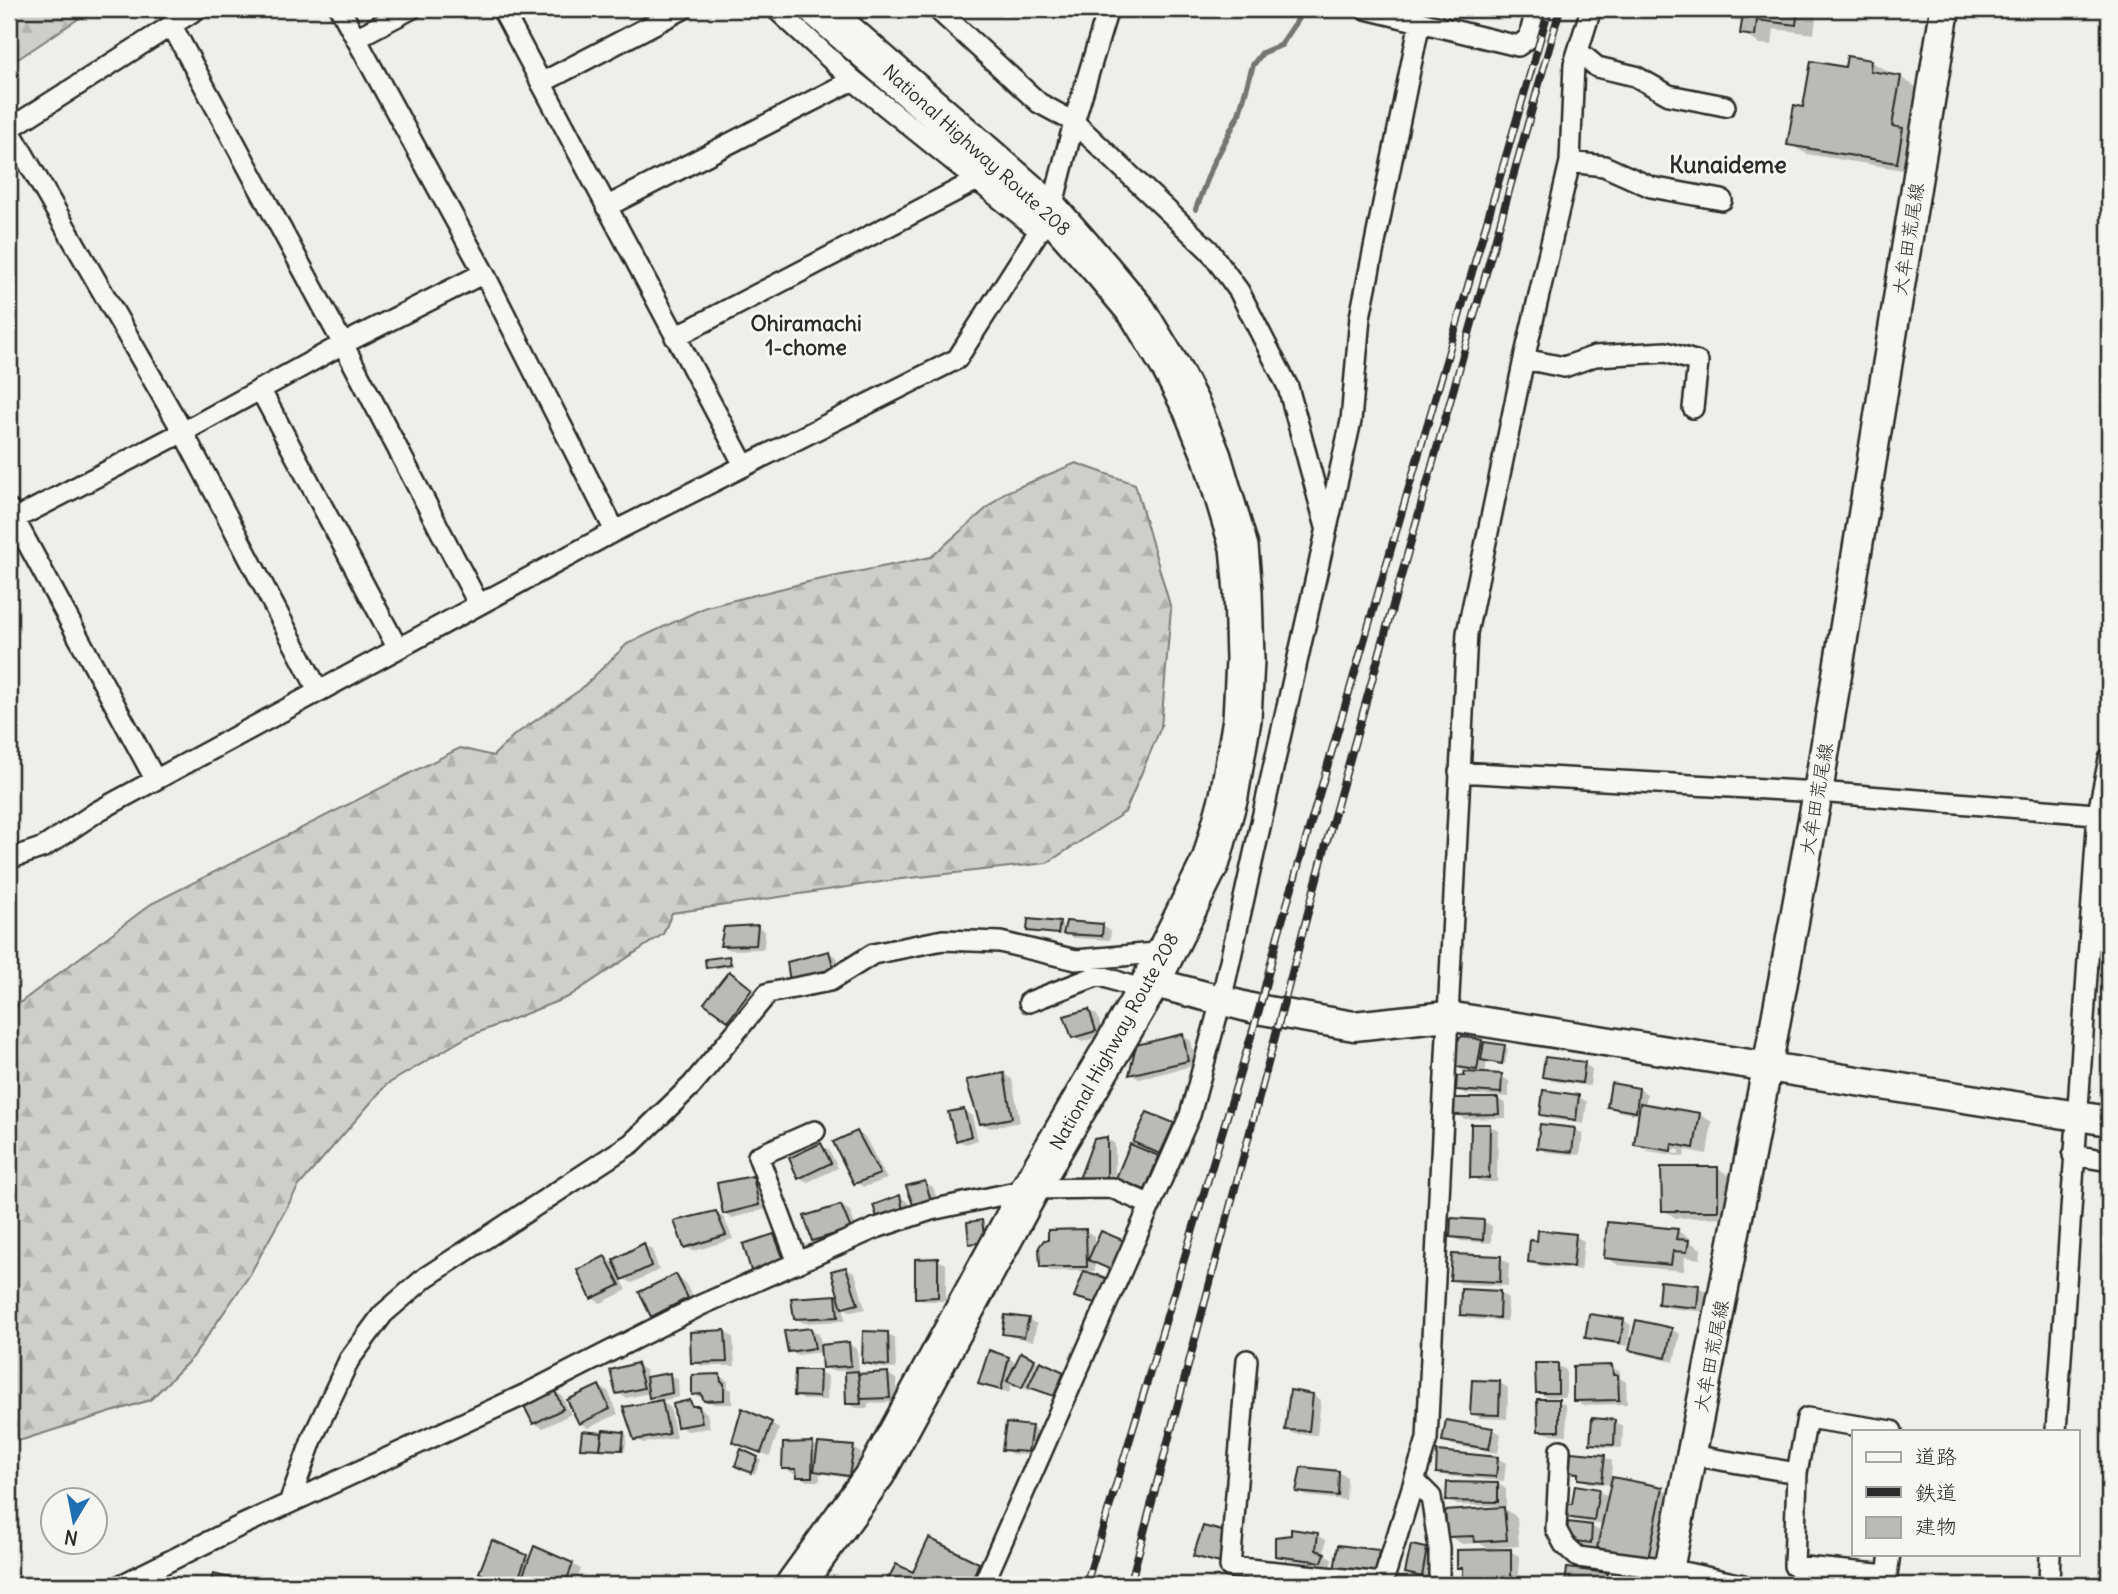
<svg xmlns="http://www.w3.org/2000/svg" width="2118" height="1594" viewBox="0 0 2118 1594" font-family="Delius,'Klee One',sans-serif">
  <style>
    .forest { fill: url(#forest-firs); stroke: #7c7c7a; stroke-width: 2 }
    .shadow { fill: #0003; fill-rule: evenodd }
    .lines { fill: none; stroke-linecap: round; stroke-linejoin: round }
    .stream { stroke: #757573; stroke-width: 6 }
    .building { fill: #babab7; stroke: #2b2b2b; stroke-width: 2 }
    .street-casing { stroke: #2b2b2b; stroke-width: 24 }
    .secondary-casing { stroke: #2b2b2b; stroke-width: 33 }
    .highway-casing { stroke: #2b2b2b; stroke-width: 42 }
    .street { stroke: #f6f6f2; stroke-width: 19 }
    .secondary { stroke: #f6f6f2; stroke-width: 28 }
    .highway { stroke: #f6f6f2; stroke-width: 37 }
    .rail-casing { stroke: #2b2b2b; stroke-width: 8 }
    .rail { stroke: #f6f6f2; stroke-width: 5; stroke-dasharray: 16; stroke-linecap: butt }
    .labels { text-anchor: middle; stroke-width: 6; stroke-linejoin: round; paint-order: stroke }
    .street-label { font-size: 19px; fill: #2b2b2b; stroke: #f6f6f2 }
    .neighbourhood-label { font-size: 21px; font-weight: bold; fill: #2b2b2b; stroke: #f6f6f2 }
    .quarter-label { font-size: 23px; font-weight: bold; fill: #2b2b2b; stroke: #f6f6f2 }
  </style>
  <defs>
    <pattern id="forest-firs" width="22" height="20" patternUnits="userSpaceOnUse" patternTransform="scale(1.75)"><rect width="22" height="20" fill="#cececa"/><path d="M5 1l3.5 6h-7zM16 11l3.5 6h-7z" fill="#b1b1ae"/></pattern>
  </defs>
  <rect width="100%" height="100%" fill="#eeeeea"/>
  <filter id="ink" filterUnits="userSpaceOnUse"><feTurbulence type="fractalNoise" baseFrequency=".0143" numOctaves="2"/><feDisplacementMap in="SourceGraphic" scale="14" xChannelSelector="R" yChannelSelector="G"/><feConvolveMatrix kernelMatrix="1 2 1 2 8 2 1 2 1" color-interpolation-filters="sRGB"/></filter>
  <g filter="url(#ink)">
    <!-- forest -->
    <path class="forest" d="M9,9H93L9,65Z
      M1076,463L1135,484L1171,609L1161,727L1125,812L1047,863L901,879L672,913L663,934L568,997L467,1037L386,1085L298,1187L249,1276L193,1357L150,1400L22,1440L9,1438V1011L151,904L460,748L493,756L513,736L580,690L627,644L706,607L812,581L931,557L1004,493Z"/>
    <!-- shadow -->
    <path class="shadow" d="M1686,9H1817L1814,34L1774,29L1772,45L1760,44L1742,33L1743,21L1697,15Z
      M1871,62L1889,72L1888,75L1900,77L1918,88L1910,134L1920,140L1915,172L1807,154L1789,144L1805,109L1846,69Z
      M1067,923L1103,926L1111,931L1110,940L1074,938L1065,933Z
      M1060,924L1063,926L1061,935L1029,930Z
      M757,927L765,931L764,949L730,950L722,945Z
      M829,953L837,957L841,975L800,985Z
      M728,958L734,966L711,969L708,967Z
      M730,973L760,995L737,1024L729,1019Z
      M1088,1010L1097,1015L1104,1035L1082,1042L1074,1037Z
      M1183,1036L1191,1041L1196,1065L1139,1079L1131,1074L1138,1047Z
      M1481,1041L1508,1049L1505,1064L1487,1061L1485,1075L1501,1076L1509,1081V1097L1466,1094L1458,1089L1474,1072L1462,1070L1453,1065Z
      M1584,1064L1592,1069L1590,1086L1552,1081L1544,1076Z
      M1003,1074L1012,1079L1020,1122L990,1128L981,1123Z
      M1612,1085L1639,1089L1647,1094L1645,1106L1699,1114L1712,1122L1707,1154L1685,1150L1684,1157L1649,1151L1635,1144L1640,1115L1617,1111L1609,1106ZM1647,1145L1680,1150L1679,1154L1647,1149Z
      M1579,1097L1587,1102L1584,1124L1550,1119L1541,1114Z
      M1498,1099L1506,1104V1118L1464,1119L1456,1114Z
      M964,1111L972,1116L978,1140L966,1144L957,1140Z
      M1173,1125L1181,1129L1169,1158L1143,1146Z
      M1473,1126H1490L1498,1131L1497,1182H1480L1472,1177Z
      M1574,1129L1583,1134L1580,1155L1547,1152L1539,1147Z
      M857,1133L865,1137L887,1179L864,1187L855,1182Z
      M1107,1139L1115,1144V1183H1089Z
      M821,1145L829,1150L838,1168L808,1182L799,1178Z
      M1158,1158L1166,1163L1154,1193L1127,1182Z
      M1717,1168L1730,1176L1731,1217L1676,1218L1663,1210Z
      M752,1178L761,1182L767,1209L732,1218L724,1213Z
      M924,1183L933,1187L940,1209L908,1187Z
      M900,1197L908,1202L911,1219L875,1206Z
      M841,1206L850,1211L858,1234L822,1244L813,1240Z
      M716,1213L724,1218L733,1239L694,1251L685,1247Z
      M1483,1221L1492,1226L1491,1243L1460,1241L1452,1236Z
      M982,1222L985,1224L988,1244L974,1245L971,1243Z
      M1086,1231L1094,1236L1095,1271H1050L1041,1266Z
      M1677,1231L1690,1238V1242L1701,1249L1700,1259L1685,1257L1684,1271L1618,1265L1605,1257Z
      M774,1236L782,1241L791,1265L762,1277Z
      M1575,1236L1584,1241L1581,1270L1538,1266L1530,1261Z
      M644,1245L652,1250L659,1270L632,1283L620,1277L627,1290L601,1303L592,1298L605,1258L617,1265Z
      M1501,1258L1509,1263L1508,1286L1461,1284L1452,1279Z
      M937,1260L946,1264V1301H925L917,1297Z
      M846,1269L855,1273L865,1309L852,1312L844,1308L845,1321L804,1323L795,1318L836,1297L842,1301Z
      M676,1276L684,1281L696,1303L661,1320L653,1316Z
      M1699,1287L1707,1292L1705,1312L1669,1308L1660,1303Z
      M1500,1293L1508,1298L1507,1321L1470,1319L1461,1314Z
      M1007,1317L1029,1320L1037,1324L1033,1341L1012,1337L1004,1333Z
      M1623,1320L1631,1325L1628,1346L1595,1341L1587,1337Z
      M811,1329L819,1334L822,1347L849,1344L857,1349L859,1370L832,1371L824,1367L822,1352L798,1355L789,1351Z
      M1672,1330L1680,1334L1674,1362L1639,1354L1631,1349Z
      M725,1332L733,1337L735,1366H702L693,1362Z
      M887,1334L895,1339L896,1369L872,1367L864,1362Z
      M1022,1354L1071,1378L1062,1399L1032,1387L1030,1391L1012,1383L1009,1393L980,1383L1009,1358L1017,1364Z
      M636,1365L645,1370L647,1378L669,1375L678,1379L679,1397L660,1401L670,1407L676,1438L644,1443L635,1439L660,1402L650,1396V1393L626,1398L618,1393Z
      M1557,1365L1566,1370V1397H1546L1538,1392Z
      M1612,1367L1620,1372V1378L1626,1382L1627,1404L1583,1405L1575,1400Z
      M819,1372L828,1376L827,1400H804L796,1395Z
      M847,1374H888L896,1379L898,1402L868,1403V1408H856L848,1403Z
      M719,1376L728,1381V1388L732,1390V1404H714L694,1394Z
      M1500,1383L1508,1388L1507,1419L1480,1418L1472,1413Z
      M599,1387L608,1391L618,1414L588,1428L580,1423Z
      M554,1391L562,1396L571,1414L543,1428L534,1423Z
      M1292,1392L1313,1395L1321,1400L1317,1435L1295,1434L1287,1429Z
      M1558,1401L1566,1405L1567,1435L1548,1434L1540,1430Z
      M690,1402L707,1413L710,1428L687,1431L679,1426Z
      M1614,1422L1623,1426L1622,1448L1600,1447L1592,1443Z
      M771,1424L779,1429L770,1456L742,1446Z
      M1031,1427L1039,1432L1036,1456L1012,1454L1004,1449Z
      M1492,1429L1501,1434L1498,1453L1452,1445L1444,1440Z
      M583,1433H623L627,1435L625,1451L585,1449L582,1447Z
      M813,1444L819,1448H853L861,1453L857,1480L820,1473V1481H807L799,1476V1473H793L784,1468Z
      M742,1451L761,1460L755,1474L740,1467Z
      M1604,1457L1612,1461L1611,1479L1662,1489L1675,1496L1661,1565L1612,1555L1599,1547L1577,1544L1568,1539L1592,1527L1602,1532L1604,1525L1574,1520L1566,1516L1573,1506L1598,1491L1609,1497L1612,1485L1588,1483L1571,1471Z
      M1497,1458L1506,1463L1504,1481L1446,1476L1438,1472Z
      M1338,1472L1347,1477L1346,1500L1306,1496L1298,1491Z
      M1498,1484L1506,1489V1506L1457,1505L1448,1500Z
      M1504,1509L1517,1517L1519,1546L1493,1548V1551L1479,1543L1462,1544L1449,1536Z
      M1317,1535L1326,1540L1324,1554L1333,1559L1330,1566L1286,1560L1277,1555Z
      M930,1540L996,1574L992,1585H897L889,1581L914,1575Z
      M493,1542L531,1559L572,1564L581,1569L575,1585H548L529,1577L526,1585H515L488,1574Z
      M1339,1547L1379,1552L1387,1557L1383,1581Z
      M1412,1547L1427,1550L1435,1555L1430,1580L1416,1577L1407,1572Z
      M1510,1551L1519,1556V1581H1473L1465,1576V1570L1459,1567Z
      M1569,1570L1607,1575L1620,1583V1585H1567Z"/>
    <g class="lines">
      <!-- stream -->
      <path class="stream" d="M1196,209L1213,164L1239,114L1253,65L1262,53L1281,45L1305,9"/>
    </g>
    <!-- building -->
    <path class="building" d="M1701,9H1798L1796,25L1757,20L1755,36L1740,34L1743,14Z
      M1847,56L1871,60L1870,71L1901,76L1892,126L1903,128L1897,163L1787,145L1794,105L1803,107L1811,61L1845,67Z
      M1028,919L1060,922L1058,934L1027,931Z
      M1066,921L1103,924L1102,936L1063,934Z
      M758,925L756,945L720,946L724,927Z
      M829,951L834,970L790,982L787,962Z
      M729,956L731,964L706,968L705,959Z
      M729,971L752,989L728,1021L704,1003Z
      M1089,1009L1096,1031L1072,1038L1064,1016Z
      M1183,1034L1188,1061L1129,1075L1136,1045Z
      M1462,1036L1482,1040L1477,1070L1451,1066L1455,1043Z
      M1484,1042L1505,1045L1502,1064L1481,1060Z
      M1545,1057L1585,1062L1582,1083L1542,1077Z
      M1464,1072L1502,1074L1501,1093L1456,1090L1457,1076H1464Z
      M1004,1073L1012,1118L980,1124L966,1080Z
      M1611,1083L1639,1088L1636,1112L1607,1107Z
      M1543,1090L1579,1095L1576,1120L1540,1115Z
      M1454,1098H1498L1499,1114L1454,1115Z
      M1640,1103L1700,1113L1694,1148L1672,1144L1671,1151L1634,1145Z
      M964,1109L971,1136L956,1141L948,1112Z
      M1147,1112L1174,1123L1160,1154L1133,1142Z
      M1471,1124H1490L1489,1178H1470Z
      M1540,1124L1575,1128L1572,1152L1537,1148Z
      M857,1131L880,1174L854,1184L833,1142Z
      M1107,1137V1179H1079L1094,1139Z
      M821,1143L831,1163L798,1179L789,1158Z
      M1130,1144L1159,1156L1145,1190L1116,1178Z
      M1661,1167H1718V1211H1662Z
      M753,1176L759,1205L723,1214L717,1183Z
      M925,1181L932,1204L915,1210L906,1186Z
      M900,1195L904,1215L879,1223L873,1205Z
      M841,1205L851,1229L812,1241L804,1216Z
      M716,1211L726,1235L684,1248L674,1221Z
      M1451,1218L1484,1220L1483,1240L1450,1237Z
      M982,1220L985,1242L969,1244L967,1222Z
      M1607,1222L1678,1229L1676,1239L1689,1240L1687,1252L1673,1251L1671,1265L1604,1258Z
      M1086,1229L1087,1267H1040L1039,1247L1044,1240H1048V1230Z
      M1538,1230L1576,1234L1573,1267L1528,1262L1530,1240L1537,1241Z
      M1101,1231L1127,1242L1114,1271L1088,1260Z
      M774,1234L784,1260L752,1274L743,1244Z
      M644,1243L651,1266L622,1280L613,1260Z
      M1452,1254L1501,1256L1500,1282L1450,1280Z
      M605,1256L620,1285L591,1299L577,1270Z
      M938,1258V1297L915,1298V1259Z
      M846,1267L858,1304L842,1308L831,1271Z
      M1084,1271L1109,1279L1099,1304L1074,1297Z
      M676,1274L688,1298L651,1317L639,1292Z
      M1660,1281L1699,1285L1697,1308L1658,1304Z
      M1461,1289L1500,1291L1499,1318L1460,1315Z
      M836,1295L838,1317L794,1319L791,1298Z
      M1589,1314L1624,1319L1620,1343L1585,1338Z
      M1005,1315L1029,1318L1024,1337L1002,1334Z
      M1636,1320L1672,1328L1666,1358L1629,1350Z
      M811,1328L815,1348L788,1352L784,1331Z
      M725,1330L727,1362L691,1363L690,1332Z
      M863,1331L888,1332L889,1366L862,1363Z
      M849,1342L851,1366L822,1368L820,1345Z
      M989,1350L1009,1357L1001,1390L978,1384Z
      M1021,1352L1035,1359L1022,1388L1007,1381Z
      M1040,1361L1064,1372L1054,1396L1028,1387Z
      M637,1363L644,1388L616,1394L610,1370Z
      M1535,1363H1558V1393H1536Z
      M1612,1365L1613,1375H1618L1619,1400L1573,1401V1366Z
      M795,1370H820L819,1397L794,1396Z
      M858,1371L861,1404H846L845,1372Z
      M888,1372L890,1398L861,1399L858,1374Z
      M670,1373L672,1393L649,1398L646,1377Z
      M720,1374L721,1382L724,1383V1400L704,1401L701,1394L692,1395V1375Z
      M1472,1380L1500,1381L1499,1415L1470,1414Z
      M599,1385L610,1409L579,1424L567,1400Z
      M554,1389L563,1409L533,1424L523,1404Z
      M1290,1390L1313,1394L1309,1431L1285,1430Z
      M1537,1399H1559V1431H1538Z
      M662,1400L669,1434L634,1440L623,1407Z
      M690,1400L692,1406H699L702,1423L677,1427L673,1404Z
      M742,1408L772,1422L761,1453L732,1442Z
      M1592,1418L1615,1420L1614,1445L1590,1444Z
      M1446,1420L1493,1428L1489,1449L1442,1441Z
      M1006,1423L1032,1426L1028,1452L1002,1450Z
      M603,1430L624,1432L622,1450L600,1449Z
      M582,1431L602,1433L600,1449L580,1448Z
      M813,1442L812,1477H797L796,1469H782L783,1443Z
      M818,1443L854,1446L849,1476L814,1471Z
      M741,1449L758,1457L751,1473L735,1466Z
      M1437,1451L1498,1457L1496,1477L1436,1473Z
      M1571,1452L1605,1455L1602,1482L1578,1479V1473L1569,1472Z
      M1301,1467L1339,1471L1338,1496L1296,1492Z
      M1612,1477L1663,1487L1648,1559L1597,1548Z
      M1447,1482L1498,1483V1502L1446,1501Z
      M1575,1485L1599,1489L1594,1521L1564,1517L1566,1504H1572Z
      M1504,1507L1507,1540L1475,1542L1474,1536L1447,1537L1445,1511Z
      M1568,1522L1592,1525L1591,1543L1566,1540Z
      M1203,1526L1230,1533L1220,1563L1193,1556Z
      M1291,1529L1318,1533L1316,1550L1325,1553L1322,1562L1275,1556V1537L1291,1535Z
      M929,1538L979,1563L970,1585H893L887,1581L896,1564L913,1572Z
      M492,1540L527,1555L516,1585H510L479,1573Z
      M1338,1545L1379,1550L1375,1577L1334,1571Z
      M1411,1545L1427,1548L1422,1577L1405,1573Z
      M534,1546L573,1563L565,1585H547L523,1575Z
      M1511,1549V1577H1463V1568H1457V1550Z
      M1567,1568L1608,1573L1606,1585H1565Z
      M213,1574L251,1583V1585H210Z"/>
    <g class="lines">
      <defs>
        <path id="street" d="M340,9L484,273L615,531
          M502,9L744,465
          M776,9L853,80L1040,231
          M937,9L1039,103L1074,122L1209,250L1239,291L1288,387L1326,527
          M1366,9L1518,46L1529,38L1536,9
          M172,26L343,344L478,603
          M356,38L411,9
          M1578,51L1597,67L1635,76L1669,95L1725,106
          M541,83L683,9
          M9,129L183,432L318,690
          M9,129L197,9
          M1570,162L1604,166L1651,187L1722,200
          M606,207L853,80
          M675,337L977,180
          M1524,359L1564,367L1595,356L1666,352L1698,362L1693,408
          M260,389L397,647
          M9,509L155,779
          M9,522L183,432L343,344L484,273
          M1459,772L1818,792L2108,815
          M9,859L44,847L98,811L615,531L957,359L1051,212L1074,122L1108,9
          M1029,1002L1099,975L1145,991
          M2073,1155L2109,1161
          M798,1263L758,1156L815,1131
          M1247,1360L1230,1567L1383,1583
          M2056,1431L2098,813L2109,759
          M1560,1450L1556,1529L1564,1544L1578,1557L1669,1569L1743,1585
          M1691,1455L1797,1473
          M1416,1482L1431,1497L1439,1548V1585
          M289,1503L313,1437L349,1360L383,1314L426,1277L632,1143L692,1085L768,993L830,981L873,954L943,940L1000,942L1076,960L1167,952
          M1890,1554L1887,1575L1794,1566L1797,1473L1807,1418L1892,1431
          M121,1585L240,1526L528,1393L701,1305L876,1228L931,1210L1030,1189L1112,1188L1151,1205
          M983,1585L1190,1115L1221,1001L1351,421L1360,317L1420,21
          M1382,1585L1427,1439L1467,633L1524,359L1570,162L1574,64L1591,9
          M2049,1585L2050,1554"/>
        <path id="secondary" d="M1151,982L1251,1008L1354,1026L1447,1016L2109,1121
          M1666,1585L1767,1068L1818,792L1945,9"/>
        <path id="highway" d="M795,1585L876,1473L1030,1189L1151,982L1211,861L1229,796L1242,719L1245,660L1243,592L1239,547L1212,457L1192,408L1170,366L1138,313L1103,271L1051,212L819,9"/>
      </defs>
      <!-- street casing -->
      <use href="#street" class="street-casing"/>
      <!-- secondary casing -->
      <use href="#secondary" class="secondary-casing"/>
      <!-- highway casing -->
      <use href="#highway" class="highway-casing"/>
      <!-- street -->
      <use href="#street" class="street"/>
      <!-- secondary -->
      <use href="#secondary" class="secondary"/>
      <!-- highway -->
      <use href="#highway" class="highway"/>
      <defs>
        <path id="rail" d="M1086,1585L1259,1010L1278,935L1549,9
          M1130,1585L1325,848L1560,9"/>
      </defs>
      <!-- rail casing -->
      <use href="#rail" class="rail-casing"/>
      <!-- rail -->
      <use href="#rail" class="rail"/>
    </g>
  </g>
  <g class="labels">
    <!-- street labels -->
    <g class="street-label">
      <text transform="translate(977 150) rotate(42)" y="7">National Highway Route 208</text>
      <text transform="translate(1908 239) rotate(-81)" y="7">大牟田荒尾線</text>
      <text transform="translate(1816 799) rotate(-80)" y="7">大牟田荒尾線</text>
      <text transform="translate(1114 1041) rotate(-61)" y="7">National Highway Route 208</text>
      <text transform="translate(1711 1356) rotate(-79)" y="7">大牟田荒尾線</text>
    </g>
    <!-- neighbourhood labels -->
    <g class="neighbourhood-label">
      <text x="806" y="331">Ohiramachi<tspan x="806" dy="24">1-chome</tspan></text>
    </g>
    <!-- quarter labels -->
    <g class="quarter-label">
      <text x="1728" y="173">Kunaideme</text>
    </g>
  </g>
  <!-- margin -->
  <rect width="2118" height="1594" fill="none" stroke="#f6f6f2" stroke-width="35"/>
  <rect x="18" y="18" width="2083" height="1559" fill="none" stroke="#2b2b2b" stroke-width="2.5" filter="url(#ink)"/>
  <!-- legend -->
  <rect x="1852" y="1430" width="228" height="126" fill="#f6f6f2" stroke="#a5a5a2" stroke-width="2"/>
  <rect x="1866" y="1452" width="35" height="10" fill="#f6f6f2" stroke="#a5a5a2" stroke-width="2"/>
  <text x="1915" y="1464" font-size="21" fill="#2b2b2b">道路</text>
  <rect x="1866" y="1487" width="35" height="10" fill="#2b2b2b" stroke="#a5a5a2" stroke-width="2"/>
  <text x="1915" y="1500" font-size="21" fill="#2b2b2b">鉄道</text>
  <rect x="1866" y="1517" width="35" height="21" fill="#babab7" stroke="#a5a5a2" stroke-width="2"/>
  <text x="1915" y="1534" font-size="21" fill="#2b2b2b">建物</text>
  <!-- north arrow -->
  <g transform="translate(74 1521) rotate(190)"><circle r="33" fill="#f6f6f2" stroke="#a5a5a2" stroke-width="2"/>
  <path d="M0-5L12 26L0 18L-12 26Z" fill="#1f6fb2"/>
  <text y="-10" font-size="19" font-weight="bold" text-anchor="middle" fill="#2b2b2b">N</text>
  </g>
</svg>
